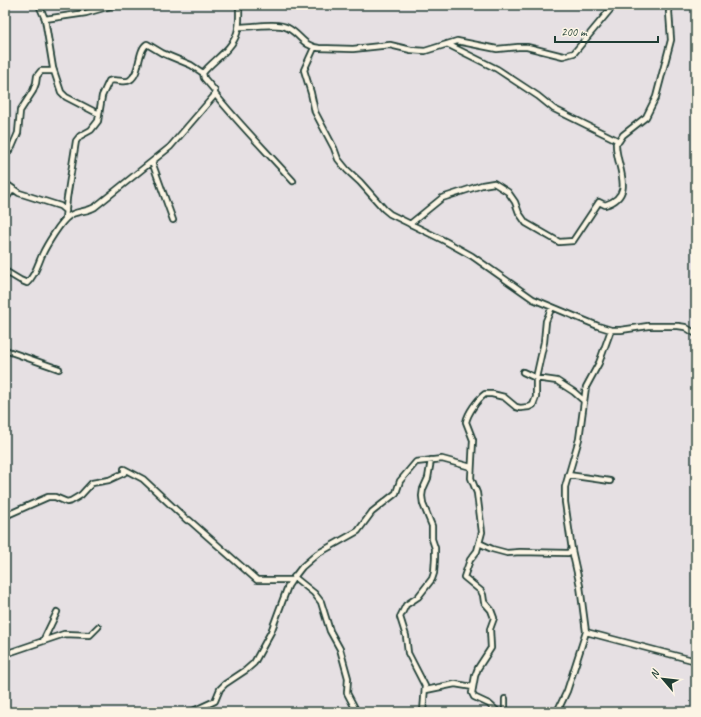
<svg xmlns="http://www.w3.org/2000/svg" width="701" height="717" viewBox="0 0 701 717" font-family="Caveat,sans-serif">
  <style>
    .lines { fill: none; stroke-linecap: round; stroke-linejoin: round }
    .minor-casing { stroke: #1f3d34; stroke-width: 8 }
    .minor { stroke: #fcf5e5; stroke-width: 4.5 }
  </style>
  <rect width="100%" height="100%" fill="#e6e0e3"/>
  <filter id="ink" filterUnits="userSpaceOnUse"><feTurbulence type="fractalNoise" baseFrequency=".025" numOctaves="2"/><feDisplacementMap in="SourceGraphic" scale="8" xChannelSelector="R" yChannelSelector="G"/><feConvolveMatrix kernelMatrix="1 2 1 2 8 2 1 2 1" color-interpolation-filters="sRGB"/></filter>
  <g filter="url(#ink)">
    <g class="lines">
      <defs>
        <path id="minor" d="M39,5L45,19L53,68L61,92L66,97L99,114
          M45,19L86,13L114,5
          M239,27C251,27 278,22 288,28C301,35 303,46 319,48L353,49L390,45L411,50L425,51L457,41L497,49L518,47H527L563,56L574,53L614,5
          M447,44L497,69L538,96L554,109L619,141L623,135L646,117L656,97L671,40L669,12L670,5
          M314,48L304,70L311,93L315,112L334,148L338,159L347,170L360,182L384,209L390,214L445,241L472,256L533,299L598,326L611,330H621L648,326H678L685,327L696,334
          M215,94C239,124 267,152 293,181
          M5,155L12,147L18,133L20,111L33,91L36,83L37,76L41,71H54
          M152,162L173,220
          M5,183L19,193L60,206L66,211
          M5,200L13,189
          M65,219L67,198L76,141L80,136L91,130L98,121L102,96L109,81C116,78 124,84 130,80C141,73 137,50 147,44L162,53L191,65L203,73
          M410,224L442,198L482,185L494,183L508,192L515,202L519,213L526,223L559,242L573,241L599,202L605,205C638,195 615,166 616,143L619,141
          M5,271L20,280L27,283C35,276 38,264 42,255C46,246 61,221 69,216C75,211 87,212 95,207L170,147L214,96L215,91L204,78L203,73C213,60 232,50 237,33C240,24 239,14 239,5
          M5,350L59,369
          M523,372L536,378L557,381L574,392L583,400
          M568,475L610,481
          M5,516L48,497H55L67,502L71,501L81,495L92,483L109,480L124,473V469L143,479L187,520
          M189,520L257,580H292
          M479,543L492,549L507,553L520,552L568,553L572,550L565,502V487L579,439L586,387L599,363L611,330
          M294,577L314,593L321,602L330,631L340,649L348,678L347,693L357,712
          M586,632L696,661
          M43,641L57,612
          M5,653L11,652L64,634L90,635L98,627
          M426,690L455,684L473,687
          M191,712L215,701L220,689L225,684L246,670L254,663L271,632L288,586L292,580L302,567L317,554L358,531L372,512L396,493L400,481L416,462L442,459L471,467
          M423,712L425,686L408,653L406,636L400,617L406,605L418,597L432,579L434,573L435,558V548L432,539V526L423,504L422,496L423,489L428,478L431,460
          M498,712L489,704L474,697L472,693L475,676L478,668L491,648L490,629L494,618L491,610L484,602L483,595L481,591L464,577L470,560L477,551L482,532L477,493L471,478L473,440L466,422C468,413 477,400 485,394H492L504,397L516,407L520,408L529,407L533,405L536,397V378L544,342L546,321L552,307
          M505,712V699
          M557,712L567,691L586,632L580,586L572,550"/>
      </defs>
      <!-- minor casing -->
      <use href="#minor" class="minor-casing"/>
      <!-- minor -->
      <use href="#minor" class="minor"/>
    </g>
  </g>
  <!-- margin -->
  <rect width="701" height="717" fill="none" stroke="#fcf5e5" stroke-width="20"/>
  <rect x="10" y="10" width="681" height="697" fill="none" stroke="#1f3d34" stroke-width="1.5" filter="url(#ink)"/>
  <!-- north arrow -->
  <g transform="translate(663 679) rotate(298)" stroke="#fcf5e5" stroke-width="3" paint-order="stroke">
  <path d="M0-3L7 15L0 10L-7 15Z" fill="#1f3d34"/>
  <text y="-6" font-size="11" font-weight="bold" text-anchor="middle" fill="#1f3d34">N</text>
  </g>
  <!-- scale -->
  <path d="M555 36v6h103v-6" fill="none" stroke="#1f3d34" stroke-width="2"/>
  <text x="561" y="36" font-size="12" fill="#1f3d34" stroke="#fcf5e5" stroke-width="3" paint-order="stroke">200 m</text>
</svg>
